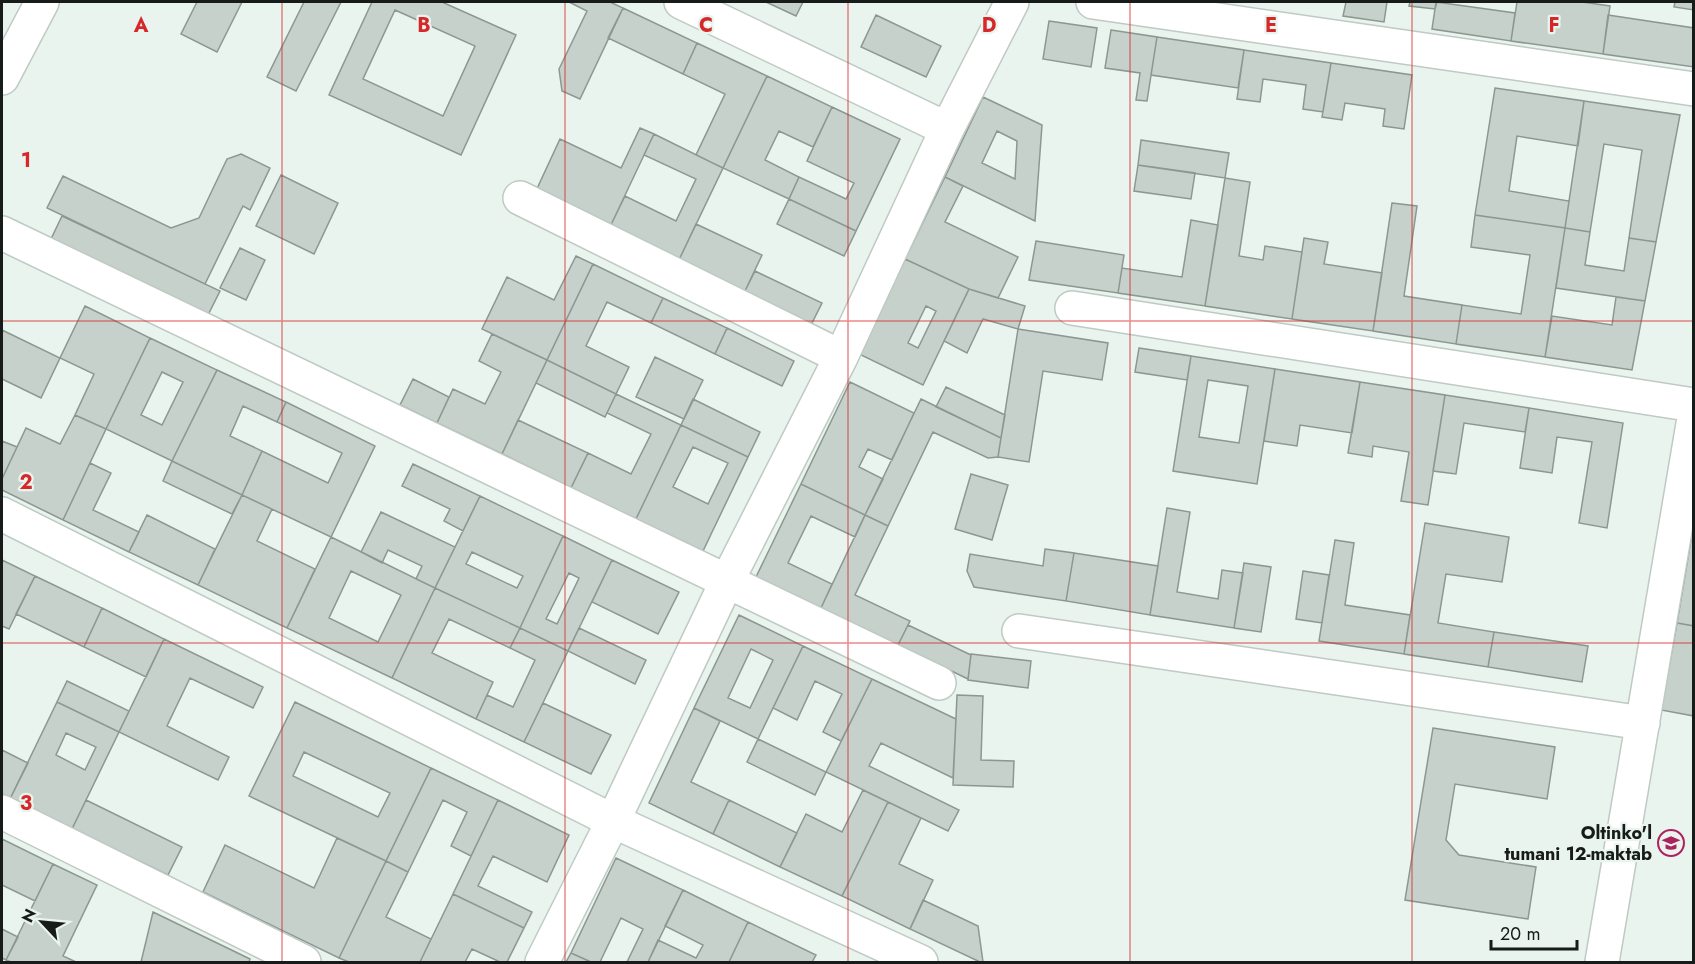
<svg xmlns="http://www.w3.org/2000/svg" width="1695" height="964" viewBox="0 0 1695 964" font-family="Jost,sans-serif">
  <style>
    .building { fill: #c6d1cb; stroke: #8d9792; stroke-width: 1.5; fill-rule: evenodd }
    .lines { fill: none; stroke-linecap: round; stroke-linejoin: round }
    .street-casing { stroke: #bfcac4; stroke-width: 36 }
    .street { stroke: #fff; stroke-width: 33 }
    .grid { fill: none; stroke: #d62828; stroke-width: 1.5; stroke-opacity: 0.55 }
    .labels { text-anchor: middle; stroke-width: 4.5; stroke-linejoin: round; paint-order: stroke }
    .poi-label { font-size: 18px; font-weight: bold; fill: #171b19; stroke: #e9f4ee; text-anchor: end }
    .grid-label { font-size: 20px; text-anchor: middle; font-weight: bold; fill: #d62828; stroke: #e9f4ee; stroke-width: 4.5; stroke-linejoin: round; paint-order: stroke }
  </style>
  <rect width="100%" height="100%" fill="#e9f4ee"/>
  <!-- building -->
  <path class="building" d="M197,2H242L217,52L181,34Z
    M304,2H341L296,91L267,77Z
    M372,2H442L516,35L461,155L329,95ZM395,10L475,46L443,116L363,79Z
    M569,2H610L623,8L580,99L562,91L559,69L587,11Z
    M766,2H803L796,16Z
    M1346,2H1387L1384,22L1343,16Z
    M1410,2H1437L1435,9L1409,6Z
    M1436,2L1515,13L1511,41L1432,29Z
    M1517,2H1582L1610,6L1603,54L1511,41Z
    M1675,2H1694V10L1674,7Z
    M623,8L697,43L683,74L608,38Z
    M876,15L941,46L926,77L861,47Z
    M1608,15L1694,28V67L1603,54Z
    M1049,21L1097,28L1091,67L1043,59Z
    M1111,30L1157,37L1147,101L1136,100L1140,73L1105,68Z
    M1157,37L1244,50L1238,88L1151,75Z
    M697,43L767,76L723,168L696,155L725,94L683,74Z
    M1244,50L1331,63L1323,112L1303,109L1306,85L1263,79L1260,102L1237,99Z
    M1331,63L1412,75L1404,129L1383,126L1385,109L1345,103L1342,120L1322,117Z
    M767,76L832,107L813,147L779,131L765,160L799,177L789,199L723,168Z
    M1495,88L1584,101L1578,146L1517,136L1509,191L1569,201L1565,228L1475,215Z
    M983,97L1042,125L1035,221L945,177ZM997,131L1017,141L1015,179L982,163Z
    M1584,101L1680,115L1656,242L1629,238L1642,150L1604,144L1590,232L1565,228Z
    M832,107L900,139L856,231L789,199L799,177L846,199L854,183L807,161Z
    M640,128L654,134L609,229L535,193L560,139L621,168Z
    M654,134L723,168L678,262L609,229L625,196L676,221L696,179L644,155Z
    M1141,140L1229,153L1225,178L1138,165Z
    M241,154L270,168L250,210L243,206L205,284L47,208L63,176L171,228L199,218L227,159Z
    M1138,165L1195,173L1191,199L1134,191Z
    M281,175L338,203L314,254L256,226Z
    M945,177L963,186L945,222L1018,257L998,298L969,289L905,259Z
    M1225,178L1250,182L1239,256L1263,260L1265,246L1302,252L1292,319L1205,306Z
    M789,199L856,231L844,256L777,224Z
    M1392,203L1417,206L1404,296L1462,305L1456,344L1373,331Z
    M1475,215L1565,228L1545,357L1456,344L1462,305L1521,314L1530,255L1471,247Z
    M62,216L220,291L208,315L51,239Z
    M1191,220L1218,225L1205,306L1118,293L1122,268L1182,277Z
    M696,224L762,255L744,293L678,262Z
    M1565,228L1590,232L1585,265L1624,271L1629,238L1656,242L1645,301L1556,288Z
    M1304,238L1328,242L1324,264L1382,273L1373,331L1292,319Z
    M1036,241L1124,255L1118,293L1029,280Z
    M240,248L265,260L246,300L220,288Z
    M576,256L593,264L547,360L482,329L507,277L554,300Z
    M905,259L969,289L923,385L859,354ZM926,306L936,311L918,348L908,343Z
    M593,264L663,298L651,323L607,302L586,346L629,367L616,394L547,360Z
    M755,271L822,303L811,325L744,293Z
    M969,289L1025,306L1018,329L983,319L967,353L944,341Z
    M1616,297L1645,301L1632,370L1545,357L1552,316L1612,325Z
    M663,298L727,328L715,354L651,323Z
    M85,306L150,338L106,429L75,415L94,374L60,358Z
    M727,328L794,361L782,386L715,354Z
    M1018,329L1108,343L1102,380L1043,371L1029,462L998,457Z
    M2,330L60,358L41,398L2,379Z
    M492,334L547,360L502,454L437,423L453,389L485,404L501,372L479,361Z
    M150,338L217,370L172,461L106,429ZM162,372L183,382L162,425L141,415Z
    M1139,348L1191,356L1187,380L1135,372Z
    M1191,356L1275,369L1257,484L1173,471ZM1208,380L1248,386L1239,443L1199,437Z
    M655,357L703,380L684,419L636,397Z
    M547,360L616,394L605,417L536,383Z
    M1275,369L1360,382L1352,433L1300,425L1297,446L1264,441Z
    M217,370L286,402L277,422L243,406L230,436L262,451L242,495L172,461Z
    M413,379L449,397L437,423L400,405Z
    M850,382L914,413L892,460L868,449L859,467L883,479L865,515L801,484Z
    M1360,382L1445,395L1428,505L1401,501L1409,452L1373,446L1372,457L1348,453Z
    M946,387L1005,415L1001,438L936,407Z
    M616,394L681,425L636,519L571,488L588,453L631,474L651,434L607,413Z
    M1445,395L1529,408L1525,432L1464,423L1456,474L1433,471Z
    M693,399L760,432L748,457L681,425Z
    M921,399L1001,438L998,457L988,458L933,432L888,526L865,515Z
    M286,402L375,446L331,537L242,495L262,451L328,483L342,453L277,422Z
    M1529,408L1623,423L1607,528L1579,523L1592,442L1557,437L1552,473L1520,468Z
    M75,415L106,429L63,520L2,490V479L26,428L60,444Z
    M518,420L588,453L571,488L502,454Z
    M681,425L748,457L703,551L636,519ZM693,447L728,463L708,504L673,487Z
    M2,441L17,447L2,479Z
    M172,461L242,495L232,514L163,481Z
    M90,463L111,473L93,510L139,532L129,552L63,520Z
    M413,464L480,496L463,531L444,521L450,509L402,486Z
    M971,474L1008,485L992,540L955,529Z
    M801,484L865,515L855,537L811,516L788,563L832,584L821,608L756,577Z
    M242,495L272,509L257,541L315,569L287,628L198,585Z
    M480,496L563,536L520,628L435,588ZM472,552L523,576L517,588L466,564Z
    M1167,508L1190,512L1177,592L1218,599L1222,570L1243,573L1234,628L1150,615Z
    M381,512L455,547L435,588L416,579L422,566L388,550L382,563L361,552Z
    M147,515L215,549L198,585L129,552Z
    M865,515L888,526L855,595L910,621L898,645L821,608Z
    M1425,523L1509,537L1502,582L1446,574L1438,623L1494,632L1488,667L1404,654Z
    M563,536L612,560L568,651L520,628ZM569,573L579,578L557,624L546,619Z
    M331,537L435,588L392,678L287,628ZM351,571L401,595L378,642L329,618Z
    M1335,540L1354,543L1345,605L1410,615L1404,654L1319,641Z
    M1691,540H1694V626L1677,623Z
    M1045,549L1074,553L1066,601L974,587L967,571L970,554L1043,566Z
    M1074,553L1158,566L1150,615L1066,601Z
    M2,560L35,576L9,629L2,626Z
    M612,560L679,592L658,634L592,602Z
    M1244,563L1271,567L1261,632L1234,628Z
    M1303,571L1329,575L1322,623L1296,619Z
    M35,576L102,608L84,647L16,614Z
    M435,588L520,628L510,648L449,619L432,653L493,682L476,719L392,678Z
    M102,608L164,639L146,677L84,647Z
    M739,615L803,646L758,739L694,708ZM751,649L773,660L750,708L728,698Z
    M1677,623L1694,626V716L1661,710Z
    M908,625L971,655L968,679L898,645Z
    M520,628L568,651L524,742L476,719L487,695L513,707L535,660L510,648Z
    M579,628L646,660L635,684L568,651Z
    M1494,632L1588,646L1582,682L1488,667Z
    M164,639L263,687L253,708L190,678L167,726L229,757L218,780L119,732Z
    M803,646L872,679L841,741L823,732L842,694L815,681L797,720L773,708Z
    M971,654L1031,661L1028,688L968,680Z
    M872,679L956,719L953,778L881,743L869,766L959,810L948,831L826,772Z
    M67,681L129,711L119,732L57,702Z
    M957,695L983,696L981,760L1014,761L1013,787L953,785Z
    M57,702L119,732L72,829L10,799ZM66,733L96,747L85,770L56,755Z
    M295,702L431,768L386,861L249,796ZM304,752L390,793L378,817L293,776Z
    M543,703L611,735L591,774L524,742Z
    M694,708L720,721L691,782L729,800L713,834L649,803Z
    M1433,728L1555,747L1547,799L1455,784L1446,840L1459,855L1536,867L1528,919L1405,900Z
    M758,739L826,772L815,795L747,762Z
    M2,750L28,763L10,799L2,794Z
    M431,768L498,800L471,856L451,846L467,812L443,800L408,872L386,861Z
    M863,790L888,802L842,896L780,867L806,814L842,832Z
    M86,800L182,847L168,875L72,829Z
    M498,800L569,835L547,882L493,856L478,886L532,912L524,928L453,894Z
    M729,800L797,833L780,867L713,834Z
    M888,802L921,818L899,864L933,880L910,929L842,896Z
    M337,838L386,861L339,958L203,892L225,845L314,888Z
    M2,839L53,864L35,901L2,885Z
    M616,858L683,890L648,962H627L643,929L621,918L600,962H591L571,953Z
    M386,861L408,872L386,917L431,939L420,962H349L339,958Z
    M53,864L97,885L63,956L76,962H11L6,960Z
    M683,890L748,922L729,962H648L658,940L696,958L703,945L665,926Z
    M453,894L524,928L507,962H500L472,949L465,962H420Z
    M923,900L978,926L983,962H980L910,929Z
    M153,912L250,959L249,962H141Z
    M748,922L816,955L812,962H729Z
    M2,929L18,937L6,960L2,958Z
    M571,953L591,962H566Z"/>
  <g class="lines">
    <defs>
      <path id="street" d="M681,2L947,129
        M1093,2L1694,89
        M2,78L42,2
        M520,198L841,357
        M2,233L939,683
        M1072,308L1694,405
        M2,514L613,821L921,962
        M1019,631L1643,723
        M2,812L304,962
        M542,962L613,821L727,581L841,357L947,129L1012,2
        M1602,962L1694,418"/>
    </defs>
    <!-- street casing -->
    <use href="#street" class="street-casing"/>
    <!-- street -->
    <use href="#street" class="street"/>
  </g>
  <!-- grid -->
  <path class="grid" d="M282,2V962M565,2V962M848,2V962M1130,2V962M1412,2V962M2,321H1694M2,643H1694"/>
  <!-- icons -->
  <defs>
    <symbol id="school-ring" viewBox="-11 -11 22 22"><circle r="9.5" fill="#e9f4ee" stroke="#ad215f" stroke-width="1.5"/><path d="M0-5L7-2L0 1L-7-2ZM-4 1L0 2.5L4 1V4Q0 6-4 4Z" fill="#ad215f"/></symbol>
  </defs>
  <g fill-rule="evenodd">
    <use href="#school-ring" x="1656" y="828" width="30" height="30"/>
  </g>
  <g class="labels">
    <!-- poi labels -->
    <g class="poi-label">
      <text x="1652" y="839">Oltinko'l<tspan x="1652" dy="21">tumani 12-maktab</tspan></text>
    </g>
  </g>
  <g class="grid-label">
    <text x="141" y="32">A</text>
    <text x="424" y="32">B</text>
    <text x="706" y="32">C</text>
    <text x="989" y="32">D</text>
    <text x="1271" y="32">E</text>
    <text x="1554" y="32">F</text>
    <text x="26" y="167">1</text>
    <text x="26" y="489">2</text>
    <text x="26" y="810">3</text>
  </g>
  <!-- border -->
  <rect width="1695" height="964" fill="none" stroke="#171b19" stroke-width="6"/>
  <!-- north arrow -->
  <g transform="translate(42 922) rotate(296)" stroke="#e9f4ee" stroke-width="4.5" paint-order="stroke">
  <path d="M0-4.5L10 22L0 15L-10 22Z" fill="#171b19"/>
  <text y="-9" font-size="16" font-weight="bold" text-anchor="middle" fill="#171b19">N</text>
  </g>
  <!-- scale -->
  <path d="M1491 940v9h86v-9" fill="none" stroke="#171b19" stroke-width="3"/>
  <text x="1500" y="940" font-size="18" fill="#171b19" stroke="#e9f4ee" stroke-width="4.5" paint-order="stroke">20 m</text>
</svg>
